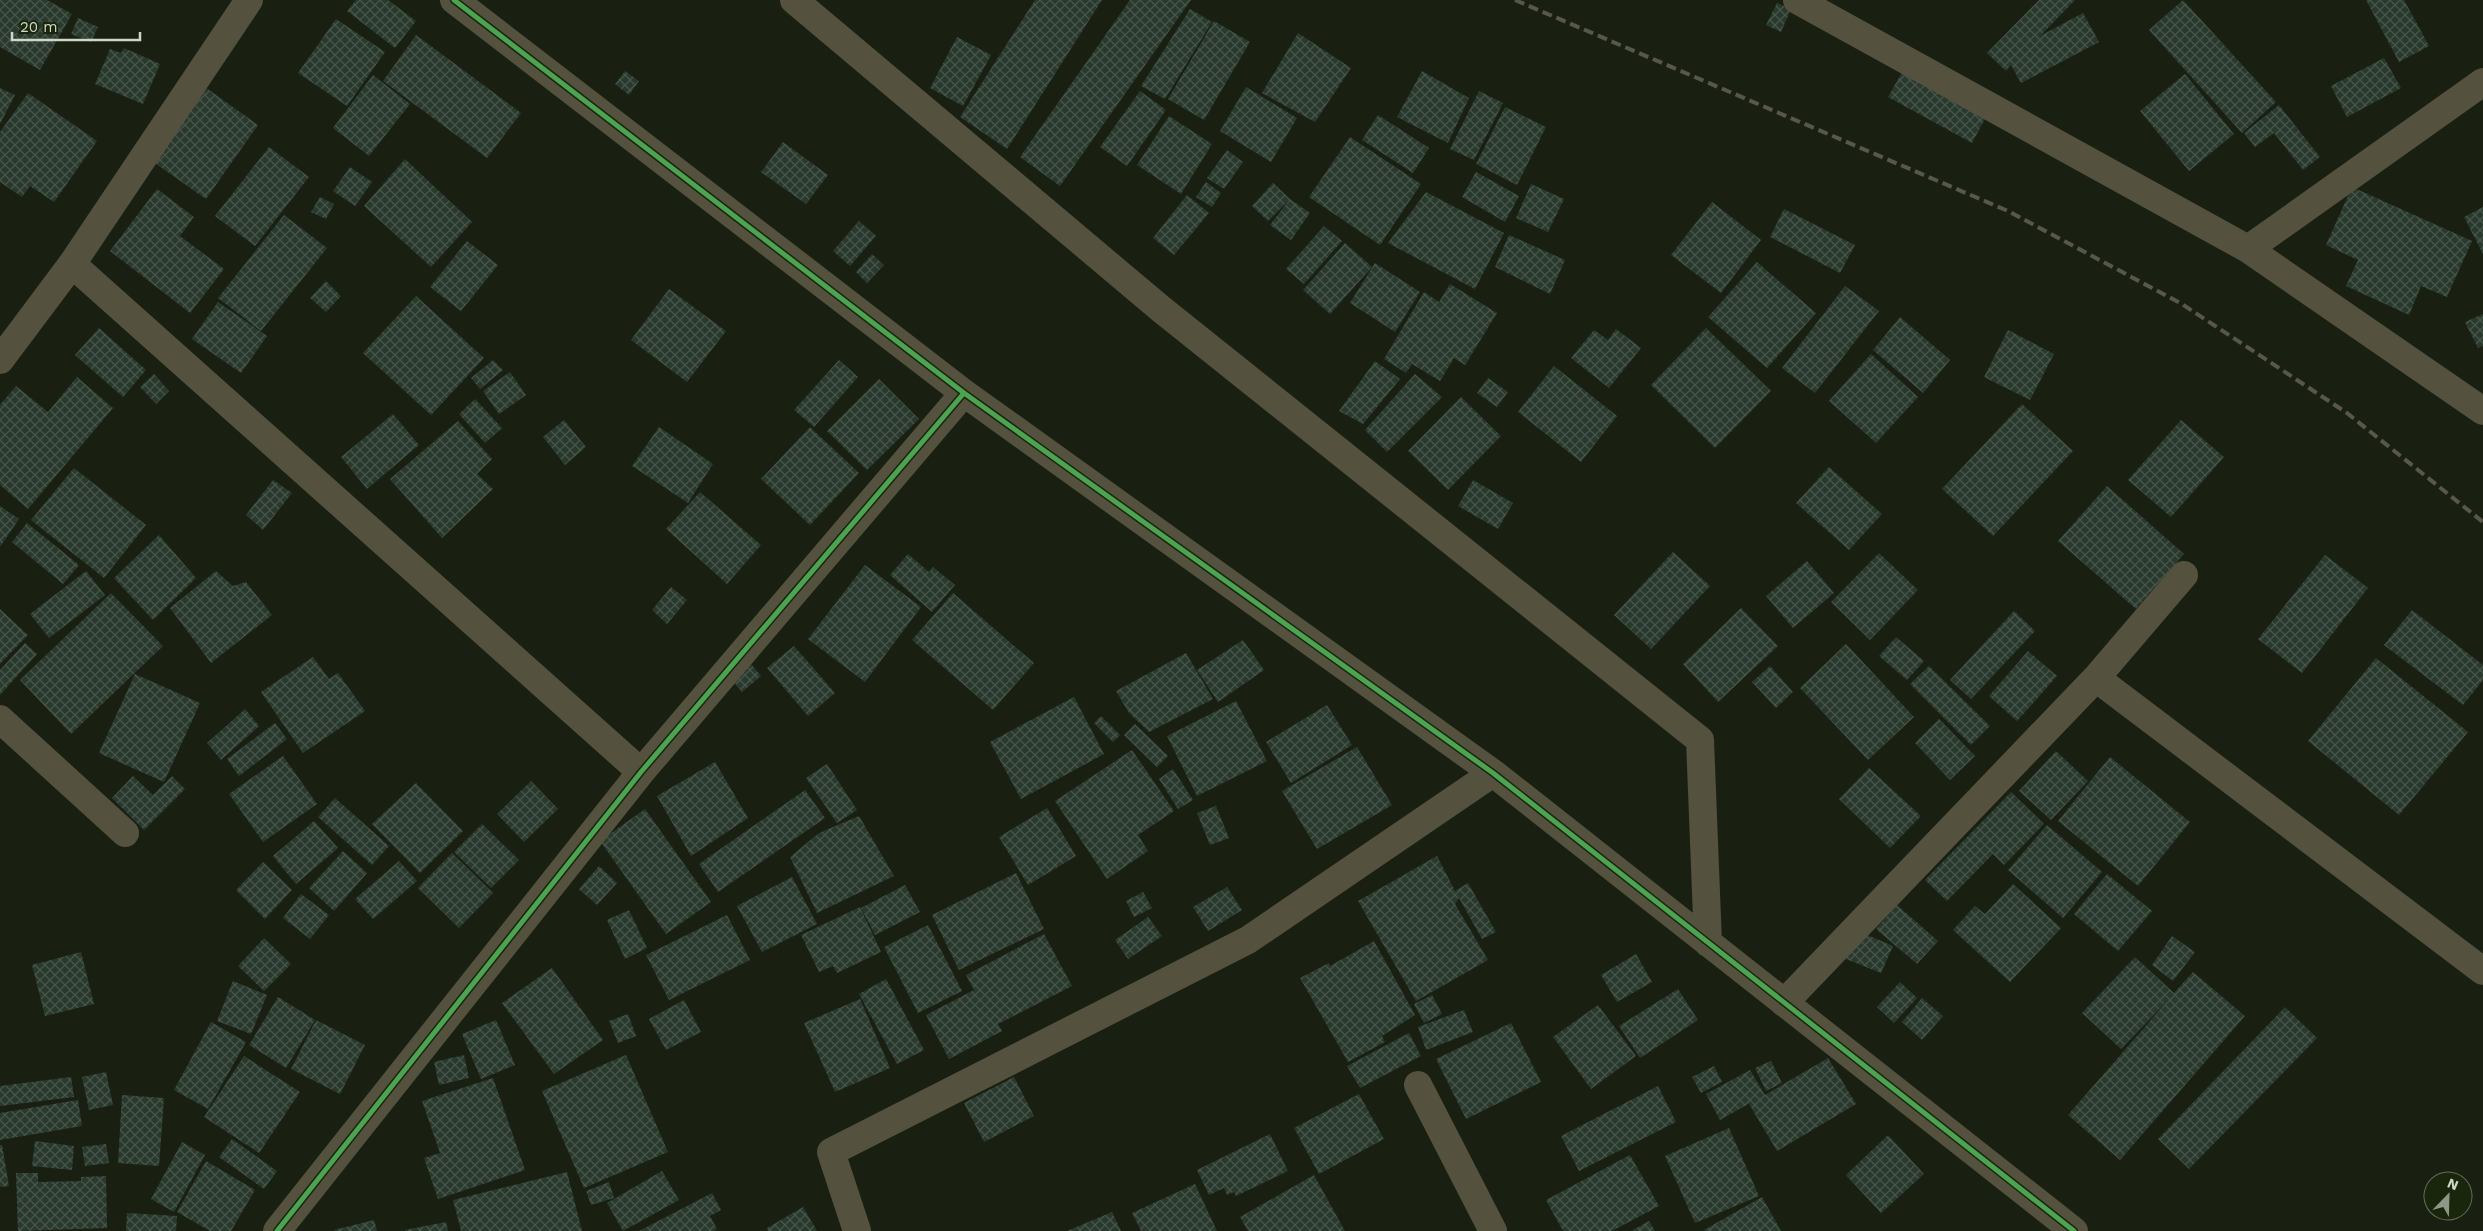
<svg xmlns="http://www.w3.org/2000/svg" width="2483" height="1231" viewBox="0 0 2483 1231" font-family="'Work Sans',sans-serif">
  <style>
    .building { fill: url(#building-cross-hatch) }
    .lines { fill: none; stroke-linecap: round; stroke-linejoin: round }
    .minor { stroke: #54523e; stroke-width: 28 }
    .rail { stroke: #585748; stroke-width: 4; stroke-dasharray: 10 5; stroke-linecap: butt }
    .cycleway-casing { stroke: #1a260c; stroke-width: 8 }
    .cycleway { stroke: #4ca352; stroke-width: 5 }
  </style>
  <defs>
    <pattern id="building-cross-hatch" width="8" height="8" patternUnits="userSpaceOnUse" patternTransform="scale(1.25)"><rect width="8" height="8" fill="#29392e"/><path d="M0 0l8 8M0 8l8-8" fill="none" stroke="#47554b"/></pattern>
  </defs>
  <rect width="100%" height="100%" fill="#192012"/>
  <!-- building -->
  <path class="building" d="M0,0H47L72,14L40,70L0,47Z
    M356,0H388L416,21L395,48L347,11Z
    M1035,0H1102L1007,149L960,117Z
    M1130,0H1191L1060,186L1020,157Z
    M2039,0H2075L2040,36L2083,13L2099,42L2021,83L2011,65L2006,71L1987,53Z
    M2183,0L2276,102L2242,133L2149,30Z
    M2366,0H2404L2429,46L2399,62Z
    M1777,3L1791,9L1781,32L1766,25Z
    M1190,9L1212,22L1165,99L1141,86Z
    M78,18L98,27L91,42L71,34Z
    M336,19L385,52L347,106L298,73Z
    M1214,21L1250,42L1204,120L1168,99Z
    M1298,33L1351,68L1315,122L1262,93Z
    M416,35L521,113L487,158L383,81Z
    M957,37L991,55L963,106L930,88Z
    M124,48L160,64L143,104L95,84L110,49L121,53Z
    M2384,58L2401,88L2347,117L2331,86Z
    M1904,69L1987,115L1972,143L1888,97Z
    M625,71L639,81L629,95L615,84Z
    M1422,71L1469,98L1448,143L1397,117Z
    M2185,74L2234,134L2189,171L2140,111Z
    M373,75L410,104L369,156L333,128Z
    M202,85L258,125L206,199L149,159Z
    M1246,87L1297,118L1271,162L1220,131Z
    M0,88L15,95L0,124Z
    M1140,91L1166,110L1127,166L1100,147Z
    M1479,91L1503,103L1474,160L1450,149Z
    M28,93L97,141L54,202L30,186L22,197L0,182V132Z
    M2279,105L2320,157L2303,170L2274,133L2255,147L2244,133Z
    M1505,107L1546,127L1517,185L1476,164Z
    M1378,115L1429,148L1413,173L1362,140Z
    M1169,116L1212,144L1181,194L1137,165Z
    M1350,137L1421,184L1380,245L1309,197Z
    M783,142L828,175L806,204L761,172Z
    M269,147L309,177L255,246L215,216Z
    M1227,150L1243,162L1224,189L1207,178Z
    M405,159L472,222L431,267L364,206Z
    M350,167L372,182L355,206L333,191Z
    M1476,172L1519,196L1505,222L1462,197Z
    M1206,182L1221,193L1212,207L1196,197Z
    M1273,183L1290,199L1268,221L1252,206Z
    M1531,184L1564,199L1548,232L1516,218Z
    M2352,187L2472,241L2447,297L2421,286L2409,315L2346,286L2358,260L2326,245Z
    M157,189L194,217L180,236L224,269L190,313L110,251Z
    M1426,192L1504,233L1475,289L1388,243Z
    M1187,195L1209,213L1174,255L1153,238Z
    M320,197L334,204L326,219L311,212Z
    M1290,199L1310,213L1291,240L1270,225Z
    M1712,202L1761,240L1721,293L1671,255Z
    M2483,207V254L2464,217Z
    M1784,209L1855,245L1840,273L1770,237Z
    M284,215L327,248L261,331L218,298Z
    M859,221L876,236L850,266L833,251Z
    M1324,226L1342,241L1304,284L1286,269Z
    M1509,235L1565,260L1550,294L1495,267Z
    M467,241L498,265L461,311L430,287Z
    M1345,243L1372,267L1330,314L1303,290Z
    M872,254L884,265L867,283L856,272Z
    M1757,262L1816,313L1767,368L1708,317Z
    M1375,263L1420,292L1395,332L1350,303Z
    M326,281L341,296L326,312L310,298Z
    M1450,284L1497,313L1465,365L1454,358L1440,381L1412,364L1406,373L1384,359L1424,292L1439,302Z
    M1845,286L1879,311L1815,393L1782,368Z
    M669,289L726,331L687,382L631,340Z
    M416,296L484,358L431,415L363,353Z
    M218,302L267,336L241,373L192,339Z
    M2483,314V346L2478,348L2465,322Z
    M1900,317L1950,360L1923,393L1873,350Z
    M99,328L146,370L123,397L75,355Z
    M1706,328L1771,391L1715,448L1651,385Z
    M1616,329L1641,348L1609,388L1571,358L1594,330L1608,340Z
    M2008,330L2054,354L2030,400L1984,377Z
    M1871,354L1918,397L1876,443L1829,401Z
    M493,360L503,370L480,389L471,378Z
    M839,360L858,377L814,427L794,410Z
    M1375,361L1400,379L1363,424L1339,411Z
    M1554,366L1617,416L1581,462L1518,412Z
    M510,372L526,395L499,414L483,391Z
    M154,374L169,391L156,404L140,387Z
    M1415,374L1442,397L1387,452L1365,430Z
    M77,377L113,408L28,509L0,485V405L16,386L48,412Z
    M1488,378L1508,392L1497,407L1477,393Z
    M879,379L919,419L867,470L827,431Z
    M1461,397L1501,436L1448,490L1408,451Z
    M475,399L502,428L485,443L459,414Z
    M2022,404L2073,451L1993,536L1942,489Z
    M393,414L419,445L367,489L341,457Z
    M564,420L586,447L565,465L543,437Z
    M2181,420L2224,457L2171,517L2128,480Z
    M458,421L492,459L477,474L493,489L442,538L390,479Z
    M659,427L713,464L688,503L632,466Z
    M810,427L859,473L810,525L761,479Z
    M1829,467L1882,514L1849,550L1796,503Z
    M74,468L146,525L104,578L31,520Z
    M273,480L292,493L263,530L246,515Z
    M1473,480L1513,503L1498,529L1458,506Z
    M2107,486L2184,554L2136,609L2058,541Z
    M700,492L761,545L727,584L666,529Z
    M0,506L19,519L0,547Z
    M27,523L79,565L63,584L12,542Z
    M159,535L196,578L153,620L114,578Z
    M1673,552L1710,586L1651,649L1614,615Z
    M1879,553L1918,590L1870,640L1831,602Z
    M908,554L929,572L933,567L955,585L932,612L890,575Z
    M2325,555L2368,588L2302,673L2258,639Z
    M1807,561L1834,593L1793,628L1766,596Z
    M865,565L921,607L865,682L808,639Z
    M86,571L105,595L49,638L30,614Z
    M216,571L233,586L246,582L272,615L211,663L170,608Z
    M671,587L687,600L667,624L652,610Z
    M111,593L163,646L71,734L20,680Z
    M953,593L1034,663L993,710L912,640Z
    M1741,608L1778,646L1718,702L1683,664Z
    M0,609L28,635L0,664Z
    M2412,610L2483,665V680L2463,705L2384,645Z
    M2014,611L2035,631L1971,699L1950,680Z
    M1896,637L1924,661L1907,680L1879,656Z
    M1243,640L1264,670L1218,702L1197,670Z
    M25,643L37,654L0,695V670Z
    M1846,644L1914,717L1868,760L1800,688Z
    M794,646L835,693L808,716L767,668Z
    M2028,651L2057,676L2017,721L1989,696Z
    M1186,653L1213,699L1149,732L1129,713L1116,691Z
    M313,657L329,679L338,673L365,711L303,753L261,692Z
    M2376,658L2468,732L2399,815L2308,741Z
    M747,659L761,676L742,692L728,675Z
    M1770,666L1793,692L1776,708L1752,682Z
    M1929,666L1990,726L1971,745L1910,684Z
    M135,674L200,703L164,782L99,753Z
    M1074,697L1104,754L1021,799L990,742Z
    M1236,701L1267,761L1197,796L1167,736Z
    M1327,705L1352,745L1291,783L1266,742Z
    M245,709L259,726L221,760L207,743Z
    M1101,716L1120,735L1113,742L1094,723Z
    M1939,719L1975,756L1950,780L1915,743Z
    M275,723L287,739L239,776L227,759Z
    M1135,724L1168,756L1157,767L1124,735Z
    M1357,747L1392,805L1317,849L1282,791Z
    M1132,750L1174,811L1138,835L1148,851L1107,879L1055,801Z
    M2056,751L2088,781L2051,820L2019,791Z
    M283,756L317,804L263,842L229,794Z
    M2110,757L2190,822L2138,886L2058,821Z
    M715,762L748,818L691,856L657,796Z
    M827,764L857,810L837,823L806,778Z
    M1869,768L1921,816L1890,848L1839,799Z
    M1173,769L1193,800L1178,809L1159,779Z
    M133,776L153,795L172,776L185,789L144,830L112,798Z
    M531,781L558,809L524,842L497,814Z
    M416,783L463,831L420,873L372,824Z
    M805,790L825,818L718,892L699,864Z
    M2011,792L2044,824L2004,865L1993,854L1947,901L1925,880Z
    M335,798L389,846L372,865L318,817Z
    M1216,806L1229,838L1210,845L1197,813Z
    M1047,808L1076,856L1028,885L999,837Z
    M645,809L711,902L666,934L600,841Z
    M859,816L894,876L817,913L790,857L819,833Z
    M314,821L338,848L296,884L273,856Z
    M482,824L519,860L491,888L454,852Z
    M2047,825L2102,872L2063,918L2008,870Z
    M343,851L367,873L334,911L309,888Z
    M452,853L493,893L459,928L418,888Z
    M1437,856L1455,891L1468,883L1496,932L1482,939L1459,898L1455,904L1488,960L1416,1001L1358,901Z
    M399,861L417,881L373,919L355,899Z
    M263,862L292,890L265,919L236,890Z
    M599,866L617,883L597,905L579,889Z
    M1016,873L1044,929L959,970L932,915Z
    M2107,874L2152,911L2118,951L2074,914Z
    M792,877L817,924L762,952L737,906Z
    M2013,884L2061,928L2010,982L1953,930L1975,906L1985,914Z
    M905,885L920,912L875,935L861,908Z
    M1227,887L1242,910L1208,931L1193,907Z
    M1143,892L1152,908L1134,917L1126,901Z
    M301,894L329,915L310,939L283,918Z
    M1897,905L1938,941L1917,964L1876,929Z
    M860,907L881,952L837,973L833,966L819,972L801,935Z
    M629,910L647,948L625,959L607,920Z
    M727,915L750,960L669,1000L646,955Z
    M1148,917L1162,936L1128,959L1115,940Z
    M928,925L962,991L918,1013L884,947Z
    M1858,931L1893,946L1881,973L1846,959Z
    M1044,934L1072,986L998,1024L1002,1031L949,1059L926,1015L974,990L966,975Z
    M2172,936L2195,952L2173,981L2152,965Z
    M264,938L291,964L264,991L238,966Z
    M1374,941L1415,1015L1382,1036L1385,1042L1348,1062L1300,978L1329,963L1330,966Z
    M81,952L94,1004L45,1016L32,965Z
    M1636,954L1652,982L1617,1002L1601,975Z
    M2135,957L2174,993L2193,972L2245,1016L2120,1160L2068,1115L2171,997L2121,1049L2082,1013Z
    M552,968L603,1040L554,1074L502,1003Z
    M886,979L924,1050L897,1064L859,994Z
    M233,981L267,995L251,1034L217,1021Z
    M1900,982L1917,998L1894,1023L1877,1007Z
    M1678,989L1698,1020L1640,1058L1619,1026Z
    M1432,995L1442,1014L1424,1023L1414,1004Z
    M278,997L315,1020L286,1068L249,1045Z
    M1922,998L1943,1016L1922,1040L1902,1022Z
    M860,999L890,1068L835,1092L804,1023Z
    M684,1000L701,1032L666,1050L649,1019Z
    M1598,1005L1636,1056L1591,1089L1553,1037Z
    M2285,1007L2317,1038L2189,1169L2158,1139Z
    M1464,1010L1473,1032L1426,1050L1418,1027Z
    M628,1014L636,1036L618,1043L609,1021Z
    M316,1020L365,1045L340,1094L291,1069Z
    M496,1020L515,1065L481,1079L462,1034Z
    M211,1022L246,1042L208,1109L174,1090Z
    M1511,1023L1541,1082L1466,1119L1436,1059Z
    M1409,1033L1421,1056L1360,1088L1347,1066Z
    M464,1055L469,1078L439,1085L434,1062Z
    M626,1055L668,1152L584,1188L542,1091Z
    M244,1056L300,1092L259,1153L204,1117Z
    M1828,1058L1856,1104L1777,1151L1749,1104L1757,1099L1720,1120L1706,1094L1750,1070L1765,1095Z
    M1771,1061L1782,1083L1766,1091L1755,1068Z
    M1714,1066L1722,1082L1701,1093L1692,1077Z
    M106,1072L113,1105L89,1110L82,1077Z
    M71,1077L74,1097L0,1106V1086Z
    M1014,1077L1034,1116L984,1142L964,1103Z
    M493,1078L525,1170L438,1199L424,1158L440,1153L422,1101Z
    M1658,1086L1676,1122L1579,1171L1561,1136Z
    M1359,1094L1384,1139L1319,1174L1294,1128Z
    M122,1095L164,1098L159,1166L118,1163Z
    M78,1100L82,1126L0,1140V1113Z
    M1729,1128L1759,1196L1695,1223L1665,1156Z
    M1270,1134L1288,1171L1236,1196L1234,1192L1227,1195L1224,1188L1209,1195L1197,1170Z
    M1888,1135L1924,1174L1881,1213L1846,1175Z
    M232,1139L277,1171L264,1189L219,1157Z
    M35,1141L74,1146L72,1170L32,1166Z
    M182,1142L205,1155L174,1212L151,1199Z
    M106,1144L109,1163L85,1166L82,1147Z
    M0,1145H2L9,1186L0,1187Z
    M1630,1155L1659,1206L1612,1231H1563L1546,1200Z
    M206,1161L255,1190L231,1231H210L177,1212Z
    M662,1171L679,1200L623,1231L607,1203Z
    M567,1172L582,1231H461L453,1200Z
    M16,1173H38V1182L81,1181V1177L106,1176L107,1228L18,1231Z
    M1314,1175L1345,1231H1248L1240,1217Z
    M609,1182L614,1198L591,1205L586,1191Z
    M1195,1184L1217,1231H1141L1132,1213Z
    M712,1193L721,1210L710,1216L717,1229L714,1231H639Z
    M1762,1197L1781,1231H1705L1704,1230Z
    M803,1207L817,1231H768L767,1228Z
    M1112,1212L1121,1231H1067Z
    M127,1213L177,1216L176,1231H126Z
    M374,1220L377,1231H334V1230Z
    M1649,1221L1655,1231H1631Z
    M446,1222L448,1231H405V1230Z"/>
  <g class="lines">
    <!-- minor -->
    <path class="minor" d="M454,0L964,393L1493,773L2074,1231
      M794,0L1161,309L1700,740L1708,943
      M1797,0L2248,249L2483,411
      M2248,249L2483,82
      M72,264L641,772
      M0,360L72,264L249,0
      M2096,678L2483,971
      M0,719L125,833
      M1784,1003L2096,678L2184,575
      M1418,1085L1493,1231
      M277,1231L641,772L964,393
      M857,1231L831,1152L1248,940L1493,773"/>
    <!-- rail -->
    <path class="rail" d="M1515,0L2008,211L2182,304L2347,413L2483,522"/>
    <defs>
      <path id="cycleway" d="M454,0L964,393L1493,773L2074,1231
        M277,1231L641,772L964,393"/>
    </defs>
    <!-- cycleway casing -->
    <use href="#cycleway" class="cycleway-casing"/>
    <!-- cycleway -->
    <use href="#cycleway" class="cycleway"/>
  </g>
  <!-- north arrow -->
  <g transform="translate(2448 1196) rotate(23)"><circle r="24" fill="#1a260c" stroke="#626d57"/>
  <path d="M0-4L9 19L0 12L-9 19Z" fill="#8f9788"/>
  <text y="-8" font-size="14" font-weight="bold" text-anchor="middle" fill="#cfd7c7">N</text>
  </g>
  <!-- scale -->
  <path d="M12 32v8h128v-8" fill="none" stroke="#cfd7c7" stroke-width="2.5"/>
  <text x="20" y="32" font-size="15" fill="#cfd7c7" stroke="#1a260c" stroke-width="4" paint-order="stroke">20 m</text>
</svg>
